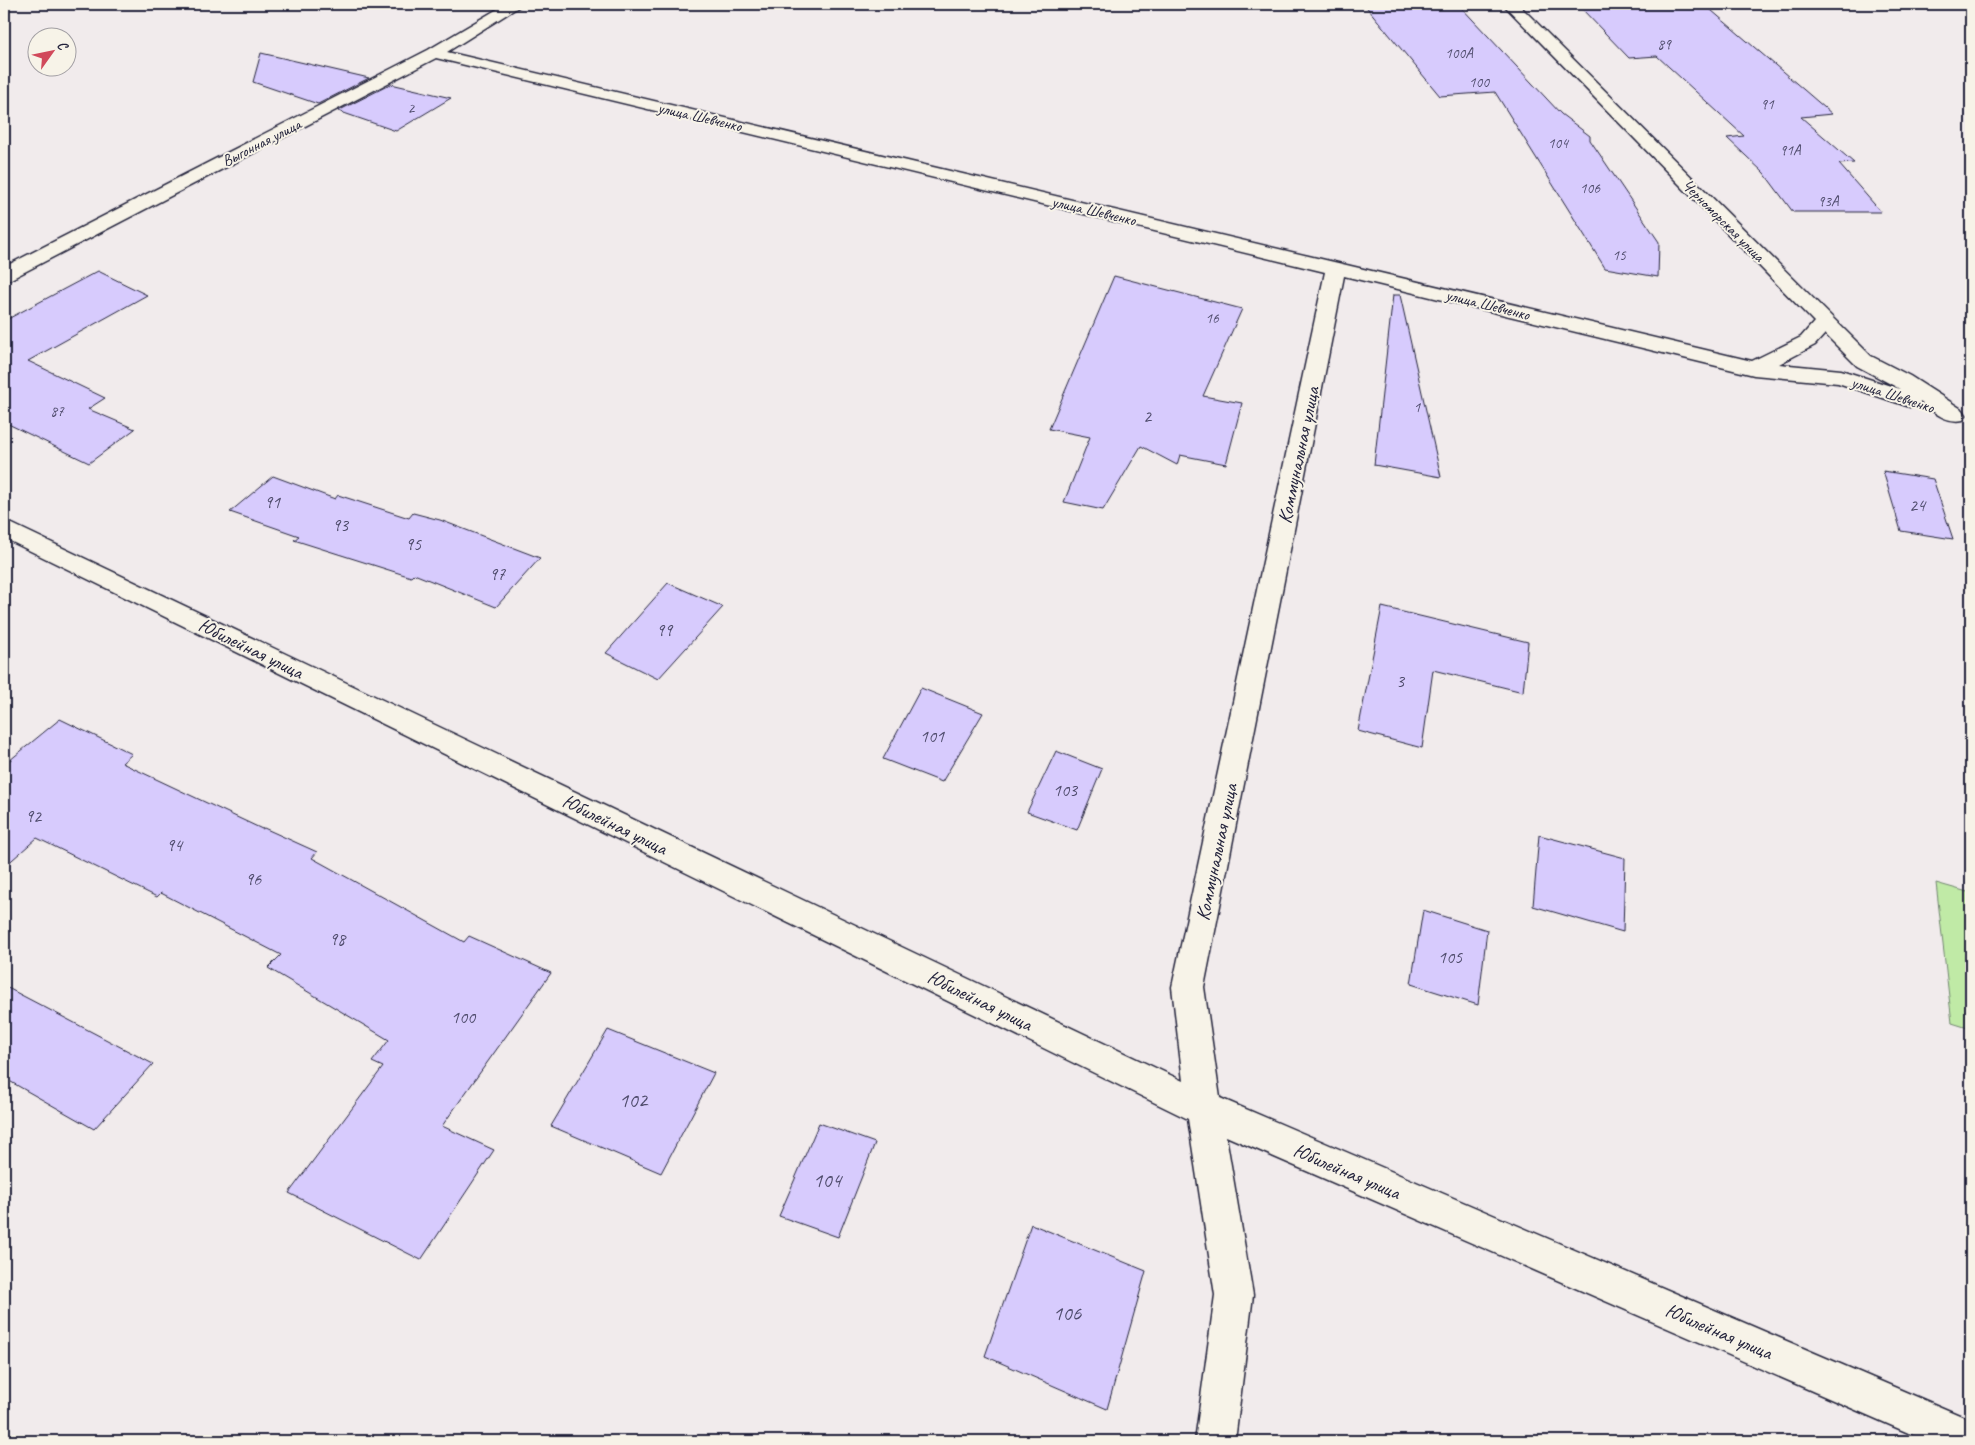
<svg xmlns="http://www.w3.org/2000/svg" width="1975" height="1445" viewBox="0 0 1975 1445" font-family="Caveat,sans-serif">
  <style>
    .green { fill: #c0eaa6; stroke: #718670 }
    .building { fill: #d7cbfd; stroke: #22223b }
    .lines { fill: none; stroke-linecap: round; stroke-linejoin: round }
    .street-casing { stroke: #22223b; stroke-width: 3 }
    .street { fill: #f7f3e8; fill-rule: evenodd }
    .labels { text-anchor: middle; stroke-width: 4; stroke-linejoin: round; paint-order: stroke }
    .far-number-label { font-size: 15px; fill: #4f4c6c }
    .far-street-label { font-size: 16px; fill: #22223b; stroke: #f7f3e8 }
    .number-label { font-size: 18px; fill: #4f4c6c }
    .street-label { font-size: 20px; fill: #22223b; stroke: #f7f3e8 }
    .near-number-label { font-size: 21px; fill: #4f4c6c }
  </style>
  <rect width="100%" height="100%" fill="#f1ebec"/>
  <filter id="ink" filterUnits="userSpaceOnUse"><feTurbulence type="fractalNoise" baseFrequency=".02" numOctaves="2"/><feDisplacementMap in="SourceGraphic" scale="10" xChannelSelector="R" yChannelSelector="G"/><feConvolveMatrix kernelMatrix="1 2 1 2 8 2 1 2 1" color-interpolation-filters="sRGB"/></filter>
  <g filter="url(#ink)">
    <!-- green -->
    <path class="green" d="M1936,883L1971,893V1029L1952,1023Z"/>
    <!-- building -->
    <path class="building" d="M1364,4H1458L1561,114L1590,136V140L1659,242L1658,277L1605,268L1495,92L1440,96Z
      M1704,4L1832,114L1801,117L1854,163L1839,164L1881,212H1793L1764,173L1727,138L1744,136L1657,56L1629,58L1580,7Z
      M261,53L369,78L318,104L253,82Z
      M391,84L451,98L396,131L338,111Z
      M98,271L147,295L28,361L105,398L88,409L135,429L89,463L4,422V321Z
      M1114,276L1242,309L1203,396L1242,403L1226,464L1180,455L1177,465L1141,446L1103,510L1064,502L1090,437L1049,429Z
      M1393,295H1400L1441,477L1374,465Z
      M1883,471L1933,479L1953,539L1901,531Z
      M273,476L335,499L338,495L409,518L413,513L440,520L540,558L496,607L414,574L411,577L294,540L299,536L230,512Z
      M668,583L723,607L658,679L606,653Z
      M1382,607L1528,642L1523,692L1433,670L1422,748L1358,731Z
      M921,688L983,713L942,782L883,759Z
      M60,719L132,754L122,763L262,829L264,828L317,852L312,858L464,942L469,936L551,973L442,1126L494,1150L421,1260L289,1193L383,1067L372,1062L389,1040L268,968L281,955L161,893L157,897L37,838L4,867V765Z
      M1056,751L1102,769L1077,830L1027,812Z
      M1539,835L1625,858L1623,932L1533,906Z
      M1423,910L1487,930L1478,1005L1411,984Z
      M4,986L153,1064L94,1129L4,1078Z
      M608,1030L714,1073L661,1173L551,1126Z
      M819,1123L875,1143L838,1237L779,1216Z
      M1031,1224L1146,1271L1107,1409L985,1356Z"/>
    <g class="lines">
      <defs>
        <path id="street" d="M506,4H523L447,52L1752,361L1801,337L1814,322L1503,4H1518L1871,356L1910,376L1963,410L1966,415L1963,420C1946,424 1933,411 1920,402L1910,407L1838,383L1754,375L1344,276L1204,987L1220,1098L1971,1420V1441H1927L1226,1136L1253,1295L1235,1441H1195L1215,1295L1188,1119L4,538V520L1183,1081L1172,987L1325,272L436,58L11,279L4,281V267L428,50ZM1825,334L1857,366L1900,389L1841,370L1779,364L1815,345Z"/>
      </defs>
      <!-- street casing -->
      <use href="#street" class="street-casing"/>
      <!-- street -->
      <use href="#street" class="street"/>
    </g>
  </g>
  <g class="labels">
    <!-- far-number labels -->
    <g class="far-number-label">
      <text x="1664" y="49">89</text>
      <text x="1459" y="58">100А</text>
      <text x="1479" y="87">100</text>
      <text x="1767" y="109">91</text>
      <text x="411" y="113">2</text>
      <text x="1558" y="148">104</text>
      <text x="1790" y="155">91А</text>
      <text x="1590" y="193">106</text>
      <text x="1828" y="206">93А</text>
      <text x="1619" y="260">15</text>
      <text x="1212" y="323">16</text>
      <text x="1417" y="412">1</text>
      <text x="57" y="416">87</text>
    </g>
    <!-- far-street labels -->
    <g class="far-street-label">
      <text transform="translate(700 116) rotate(13)" y="6">улица Шевченко</text>
      <text transform="translate(261 142) rotate(-27)" y="6">Выгонная улица</text>
      <text transform="translate(1094 210) rotate(13)" y="6">улица Шевченко</text>
      <text transform="translate(1724 220) rotate(45)" y="6">Черноморская улица</text>
      <text transform="translate(1488 304) rotate(14)" y="6">улица Шевченко</text>
      <text transform="translate(1893 394) rotate(18)" y="6">улица Шевченко</text>
    </g>
    <!-- number labels -->
    <g class="number-label">
      <text x="1147" y="422">2</text>
      <text x="272" y="508">91</text>
      <text x="1917" y="511">24</text>
      <text x="340" y="531">93</text>
      <text x="413" y="550">95</text>
      <text x="497" y="580">97</text>
      <text x="664" y="636">99</text>
      <text x="1400" y="687">3</text>
      <text x="932" y="742">101</text>
      <text x="1065" y="796">103</text>
      <text x="33" y="822">92</text>
      <text x="174" y="851">94</text>
      <text x="253" y="885">96</text>
      <text x="337" y="945">98</text>
      <text x="1450" y="963">105</text>
      <text x="463" y="1023">100</text>
    </g>
    <!-- street labels -->
    <g class="street-label">
      <text transform="translate(1298 455) rotate(-78)" y="7">Коммунальная улица</text>
      <text transform="translate(251 648) rotate(26)" y="7">Юбилейная улица</text>
      <text transform="translate(615 824) rotate(26)" y="7">Юбилейная улица</text>
      <text transform="translate(1216 852) rotate(-78)" y="7">Коммунальная улица</text>
      <text transform="translate(980 1000) rotate(26)" y="7">Юбилейная улица</text>
      <text transform="translate(1347 1171) rotate(23)" y="7">Юбилейная улица</text>
      <text transform="translate(1719 1331) rotate(23)" y="7">Юбилейная улица</text>
    </g>
    <!-- near-number labels -->
    <g class="near-number-label">
      <text x="633" y="1107">102</text>
      <text x="827" y="1187">104</text>
      <text x="1067" y="1320">106</text>
    </g>
  </g>
  <!-- margin -->
  <rect width="1975" height="1445" fill="none" stroke="#f7f3e8" stroke-width="20"/>
  <rect x="10" y="10" width="1955" height="1425" fill="none" stroke="#22223b" stroke-width="2" filter="url(#ink)"/>
  <!-- north arrow -->
  <g transform="translate(52 52) rotate(57)"><circle r="24" fill="#f7f3e8" stroke="#a29fa3"/>
  <path d="M0-4L9 19L0 12L-9 19Z" fill="#d1495b"/>
  <text y="-8" font-size="14" font-weight="bold" text-anchor="middle" fill="#22223b">С</text>
  </g>
</svg>
